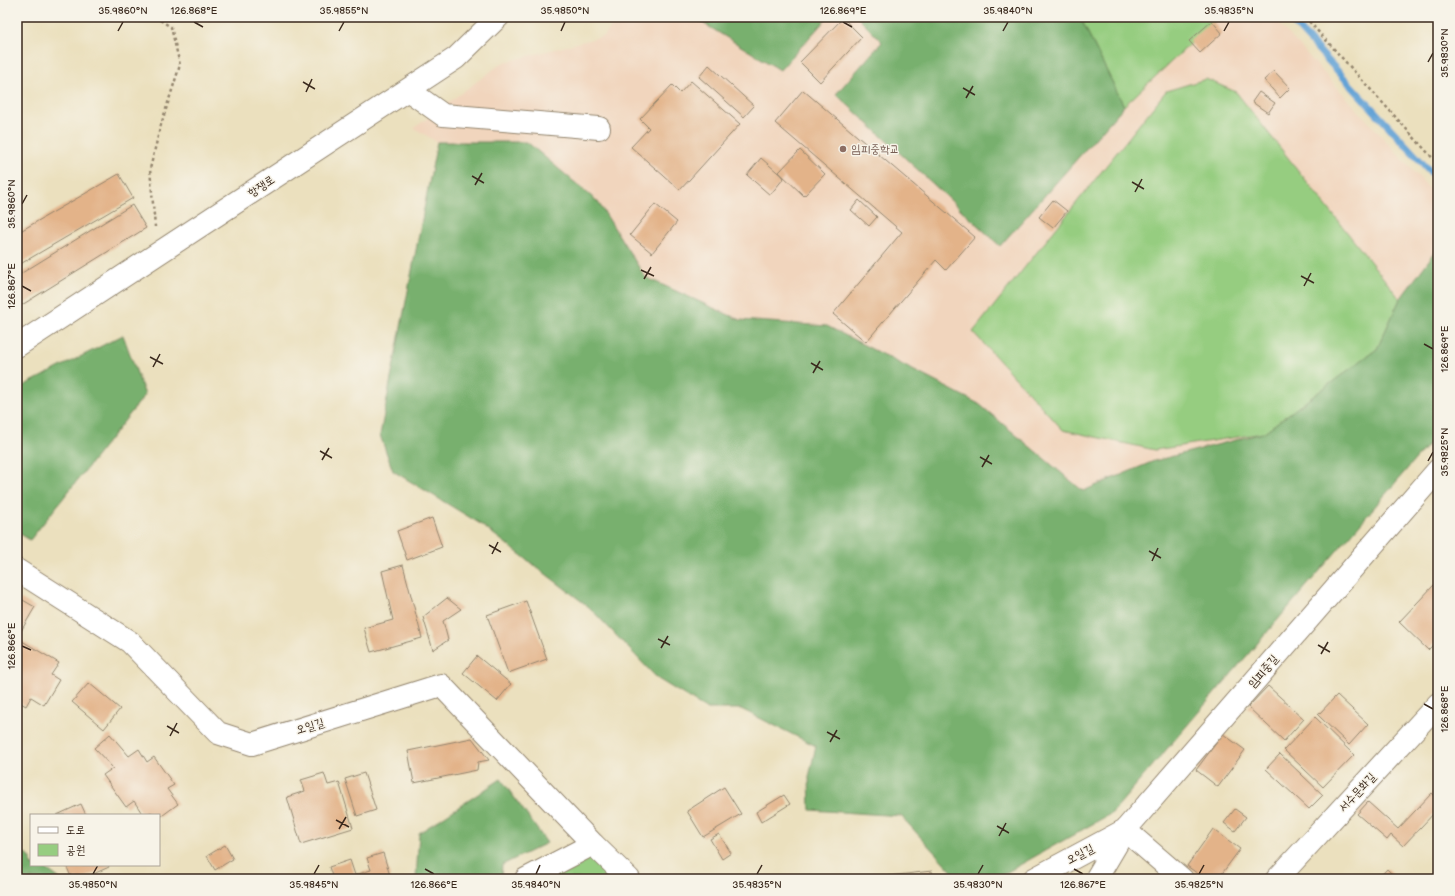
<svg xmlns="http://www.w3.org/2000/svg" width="1455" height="896" viewBox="0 0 1455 896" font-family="'Balsamiq Sans','Poor Story',sans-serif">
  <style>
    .built { fill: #f1d5bd }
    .green { fill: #96cd80; stroke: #687c4f }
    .forest { fill: #78b06e; stroke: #5a6d46 }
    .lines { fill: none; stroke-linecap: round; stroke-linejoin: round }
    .stream { stroke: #63a3d6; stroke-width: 7 }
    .building { fill: #e3b389 }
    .minor-casing { stroke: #93856e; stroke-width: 24 }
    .path { stroke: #93856e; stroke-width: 2.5; stroke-dasharray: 3 3; stroke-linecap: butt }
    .minor { stroke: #fff; stroke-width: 22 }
    .ticks { fill: none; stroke: #3b2a1e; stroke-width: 1.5 }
    .education-dot { fill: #8d6e63; stroke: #f7f3e8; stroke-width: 1.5 }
    .labels { text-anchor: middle; stroke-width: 3; stroke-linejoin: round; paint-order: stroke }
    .education-label { font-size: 12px; fill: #785e54; stroke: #f7f3e8; text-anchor: start }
    .street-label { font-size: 12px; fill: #3b2a1e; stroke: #f7f3e8 }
    .neatline { fill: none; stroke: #3b2a1e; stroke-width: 1.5 }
    .ticks-label { font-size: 10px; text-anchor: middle; fill: #3b2a1e }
  </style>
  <rect width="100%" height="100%" fill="#f7f3e8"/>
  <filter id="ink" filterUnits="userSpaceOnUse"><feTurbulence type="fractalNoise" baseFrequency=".025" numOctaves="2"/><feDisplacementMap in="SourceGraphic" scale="8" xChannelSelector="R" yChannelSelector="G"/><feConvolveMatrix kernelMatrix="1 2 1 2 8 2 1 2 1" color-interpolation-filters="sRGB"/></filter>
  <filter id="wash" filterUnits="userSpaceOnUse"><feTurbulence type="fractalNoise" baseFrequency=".012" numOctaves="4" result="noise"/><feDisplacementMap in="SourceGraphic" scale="16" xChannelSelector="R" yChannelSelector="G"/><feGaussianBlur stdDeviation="0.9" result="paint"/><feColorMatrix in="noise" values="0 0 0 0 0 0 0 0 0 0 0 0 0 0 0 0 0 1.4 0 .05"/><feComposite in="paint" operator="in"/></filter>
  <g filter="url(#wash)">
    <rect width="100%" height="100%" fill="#ebe0be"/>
    <!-- built -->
    <path class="built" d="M619,17H693L780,70L828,17H857L883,42L836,94L1000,246L1124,106L1219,17H1273L1438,198V248L1400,299L1377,349L1263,433L1154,461L1083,491L979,404L827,326L740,320L644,277L598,202L527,142H437L414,128L502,63L604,36Z"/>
    <!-- green -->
    <path class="green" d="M1080,17H1219L1124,106Z
      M1206,79L1236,92L1400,299L1377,349L1263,433L1155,450L1063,430L973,332L1166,91Z
      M591,853L616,879H541Z"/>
    <!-- forest -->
    <path class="forest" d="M693,17H828L780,70Z
      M857,17H1080L1124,106L1000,246L836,94L882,42Z
      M437,142H527L598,202L645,277L740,320L827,326L979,404L1083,491L1154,461L1263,433L1377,349L1400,299L1438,248V433L1112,813L995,879H959L901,816L810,810L809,777L816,746L741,709H707L658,679L589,607L479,523L393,471L380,435Z
      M123,335L145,395L30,540L17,532V389Z
      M501,779L547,843L502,865L501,879H416L419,833Z
      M17,848L31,858V865H41L60,879H17Z"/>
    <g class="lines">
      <!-- stream -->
      <path class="stream" d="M1288,17L1438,180"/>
    </g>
    <g id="blocks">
      <!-- building -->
      <path class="building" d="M843,18L862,37L820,82L800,62Z
        M1212,21L1222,33L1200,53L1189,41Z
        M709,65L754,106L744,117L699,77Z
        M1274,71L1290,88L1280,98L1264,80Z
        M691,81L740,124L680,190L631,147L649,128L640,119L672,85L680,93Z
        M803,90L975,237L946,270L936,260L866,342L833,314L902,232L775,123Z
        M1259,92L1275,103L1268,113L1252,102Z
        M800,150L825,174L804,196L779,172Z
        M761,158L784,178L770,195L747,175Z
        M119,174L133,198L17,266V233Z
        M859,200L877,217L869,226L851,210Z
        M1053,200L1067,211L1053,228L1039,217Z
        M655,204L677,222L652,253L630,235Z
        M132,205L146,228L17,308V276Z
        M432,518L442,547L407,560L397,531Z
        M403,565L422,638L371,652L364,628L393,620L382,571Z
        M1434,585L1438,588V640L1428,650L1399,622Z
        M447,598L461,609L443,621L448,640L433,650L423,617Z
        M21,599L35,607L21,631L17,628V605Z
        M526,601L547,659L508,673L487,615Z
        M22,641L59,663L51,675L59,680L44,705L31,697L26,706L17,701V650Z
        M477,656L511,684L497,701L463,673Z
        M89,683L120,709L104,729L72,702Z
        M1268,686L1304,719L1284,741L1248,707Z
        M1337,695L1368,724L1349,745L1318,715Z
        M1315,717L1354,755L1323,787L1284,750Z
        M110,734L129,756L139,749L147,762L154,757L174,785L167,789L178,804L159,818V815H153L151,812L147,815H143L134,801L126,807L103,775L113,768L94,748Z
        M1223,734L1245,750L1218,787L1196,770Z
        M472,738L489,760L478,762L477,770L414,783L408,751Z
        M1280,754L1323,795L1309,809L1266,769Z
        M324,773L328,785L339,782L353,828L301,844L287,797L305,791L301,780Z
        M364,773L376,810L357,816L345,779Z
        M724,787L741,814L703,837L687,811Z
        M1432,793L1438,799V809L1403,846L1391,835L1387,840L1357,814L1368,802L1398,829Z
        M784,795L790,804L761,822L756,812Z
        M81,804L86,815H57Z
        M1235,809L1246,817L1235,831L1224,823Z
        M1213,829L1240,849L1218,879H1205L1187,866Z
        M719,834L731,853L722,859L710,839Z
        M225,845L233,859L215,870L207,856Z
        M383,853L391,879H333L329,867L350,860L355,875L371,870L367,858Z
        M66,865H108L109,867L82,879H72Z
        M1387,869L1397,879H1378Z
        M932,871L933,879H888V876Z"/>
    </g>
  </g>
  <g filter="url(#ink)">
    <use href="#blocks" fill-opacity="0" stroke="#93856e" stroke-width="1"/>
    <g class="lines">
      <defs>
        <path id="minor" d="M408,90L443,115L599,128
          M17,346L456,58L498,17
          M17,570L130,642L218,733L252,744L441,685L593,844L629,879
          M526,879L593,844
          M1034,879L1125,830L1182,879
          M1096,879L1125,830L1438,470
          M1277,879L1438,704"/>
      </defs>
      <!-- minor casing -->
      <use href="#minor" class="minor-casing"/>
      <!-- path -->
      <path class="path" d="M155,17L171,27L180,65L160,128L150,169L155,227
        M1305,17L1438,164"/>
      <!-- minor -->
      <use href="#minor" class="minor"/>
    </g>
  </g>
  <!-- ticks -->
  <path class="ticks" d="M194,22L203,27M843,22L852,27M118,31L123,22M339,31L344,22M561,31L565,22M1003,31L1008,22M1224,31L1229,22M1428,62L1433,53M303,82L315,89M963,88L975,95M306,92L312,79M966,98L973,86M472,176L484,183M1132,182L1144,189M475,185L482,173M1135,192L1142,179M22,204L27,195M641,270L654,276M1301,276L1314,283M644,279L651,267M22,286L31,291M1304,286L1311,273M1424,344L1433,349M150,357L163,364M811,363L823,370M153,367L160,354M813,373L820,361M320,451L332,458M980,457L992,464M322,460L329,448M1428,461L1433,452M982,467L989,455M489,545L501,552M1149,551L1161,558M492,554L498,542M1152,561L1158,548M658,639L670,645M1318,645L1330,652M22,646L31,650M661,648L668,636M1321,654L1328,642M1424,704L1433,709M167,726L179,733M827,732L840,739M170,736L177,723M830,742L837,730M336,820L349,827M997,826L1009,833M339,829L346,817M999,836L1006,823M425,869L434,874M1074,869L1083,874M93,874L98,865M314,874L319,865M536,874L540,865M757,874L762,865M978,874L983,865M1199,874L1204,865"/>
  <!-- markers -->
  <circle class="education-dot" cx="843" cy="149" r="4"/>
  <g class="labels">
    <!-- education labels -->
    <g class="education-label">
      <text x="851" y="153">임피중학교</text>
    </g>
    <!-- street labels -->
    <g class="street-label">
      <text transform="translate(261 186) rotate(-33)" y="4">항쟁로</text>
      <text transform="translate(1263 671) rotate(-49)" y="4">임피중길</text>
      <text transform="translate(310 726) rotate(-17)" y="4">오일길</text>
      <text transform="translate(1357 792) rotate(-47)" y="4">서수문화길</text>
      <text transform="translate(1080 854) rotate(-28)" y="4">오일길</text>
    </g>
  </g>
  <!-- margin -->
  <rect width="1455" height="896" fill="none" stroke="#f7f3e8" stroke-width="44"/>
  <!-- legend -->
  <rect x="30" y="814" width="130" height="52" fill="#f7f3e8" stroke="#aca397"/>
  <rect x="38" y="827" width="20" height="6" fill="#ffffff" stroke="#aca397"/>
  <text x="66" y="834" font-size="12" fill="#3b2a1e">도로</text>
  <rect x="38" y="844" width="20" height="12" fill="#96cd80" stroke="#aca397"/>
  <text x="66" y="854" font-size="12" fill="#3b2a1e">공원</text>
  <rect x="22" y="22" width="1411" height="852" class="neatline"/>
  <g class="ticks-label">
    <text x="123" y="14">35.9860°N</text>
    <text x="194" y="14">126.868°E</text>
    <text x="344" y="14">35.9855°N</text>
    <text x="565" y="14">35.9850°N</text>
    <text x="843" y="14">126.869°E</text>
    <text x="1008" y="14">35.9840°N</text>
    <text x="1229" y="14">35.9835°N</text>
    <text transform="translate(1444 53) rotate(-90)" y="4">35.9830°N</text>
    <text transform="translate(11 204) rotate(-90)" y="4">35.9860°N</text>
    <text transform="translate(11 286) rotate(-90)" y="4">126.867°E</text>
    <text transform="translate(1444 349) rotate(-90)" y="4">126.869°E</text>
    <text transform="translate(1444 452) rotate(-90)" y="4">35.9825°N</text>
    <text transform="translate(11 646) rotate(-90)" y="4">126.866°E</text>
    <text transform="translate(1444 709) rotate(-90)" y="4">126.868°E</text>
    <text x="93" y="888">35.9850°N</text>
    <text x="314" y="888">35.9845°N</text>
    <text x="434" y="888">126.866°E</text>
    <text x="536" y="888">35.9840°N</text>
    <text x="757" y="888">35.9835°N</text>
    <text x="978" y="888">35.9830°N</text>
    <text x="1083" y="888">126.867°E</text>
    <text x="1199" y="888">35.9825°N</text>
  </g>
</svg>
